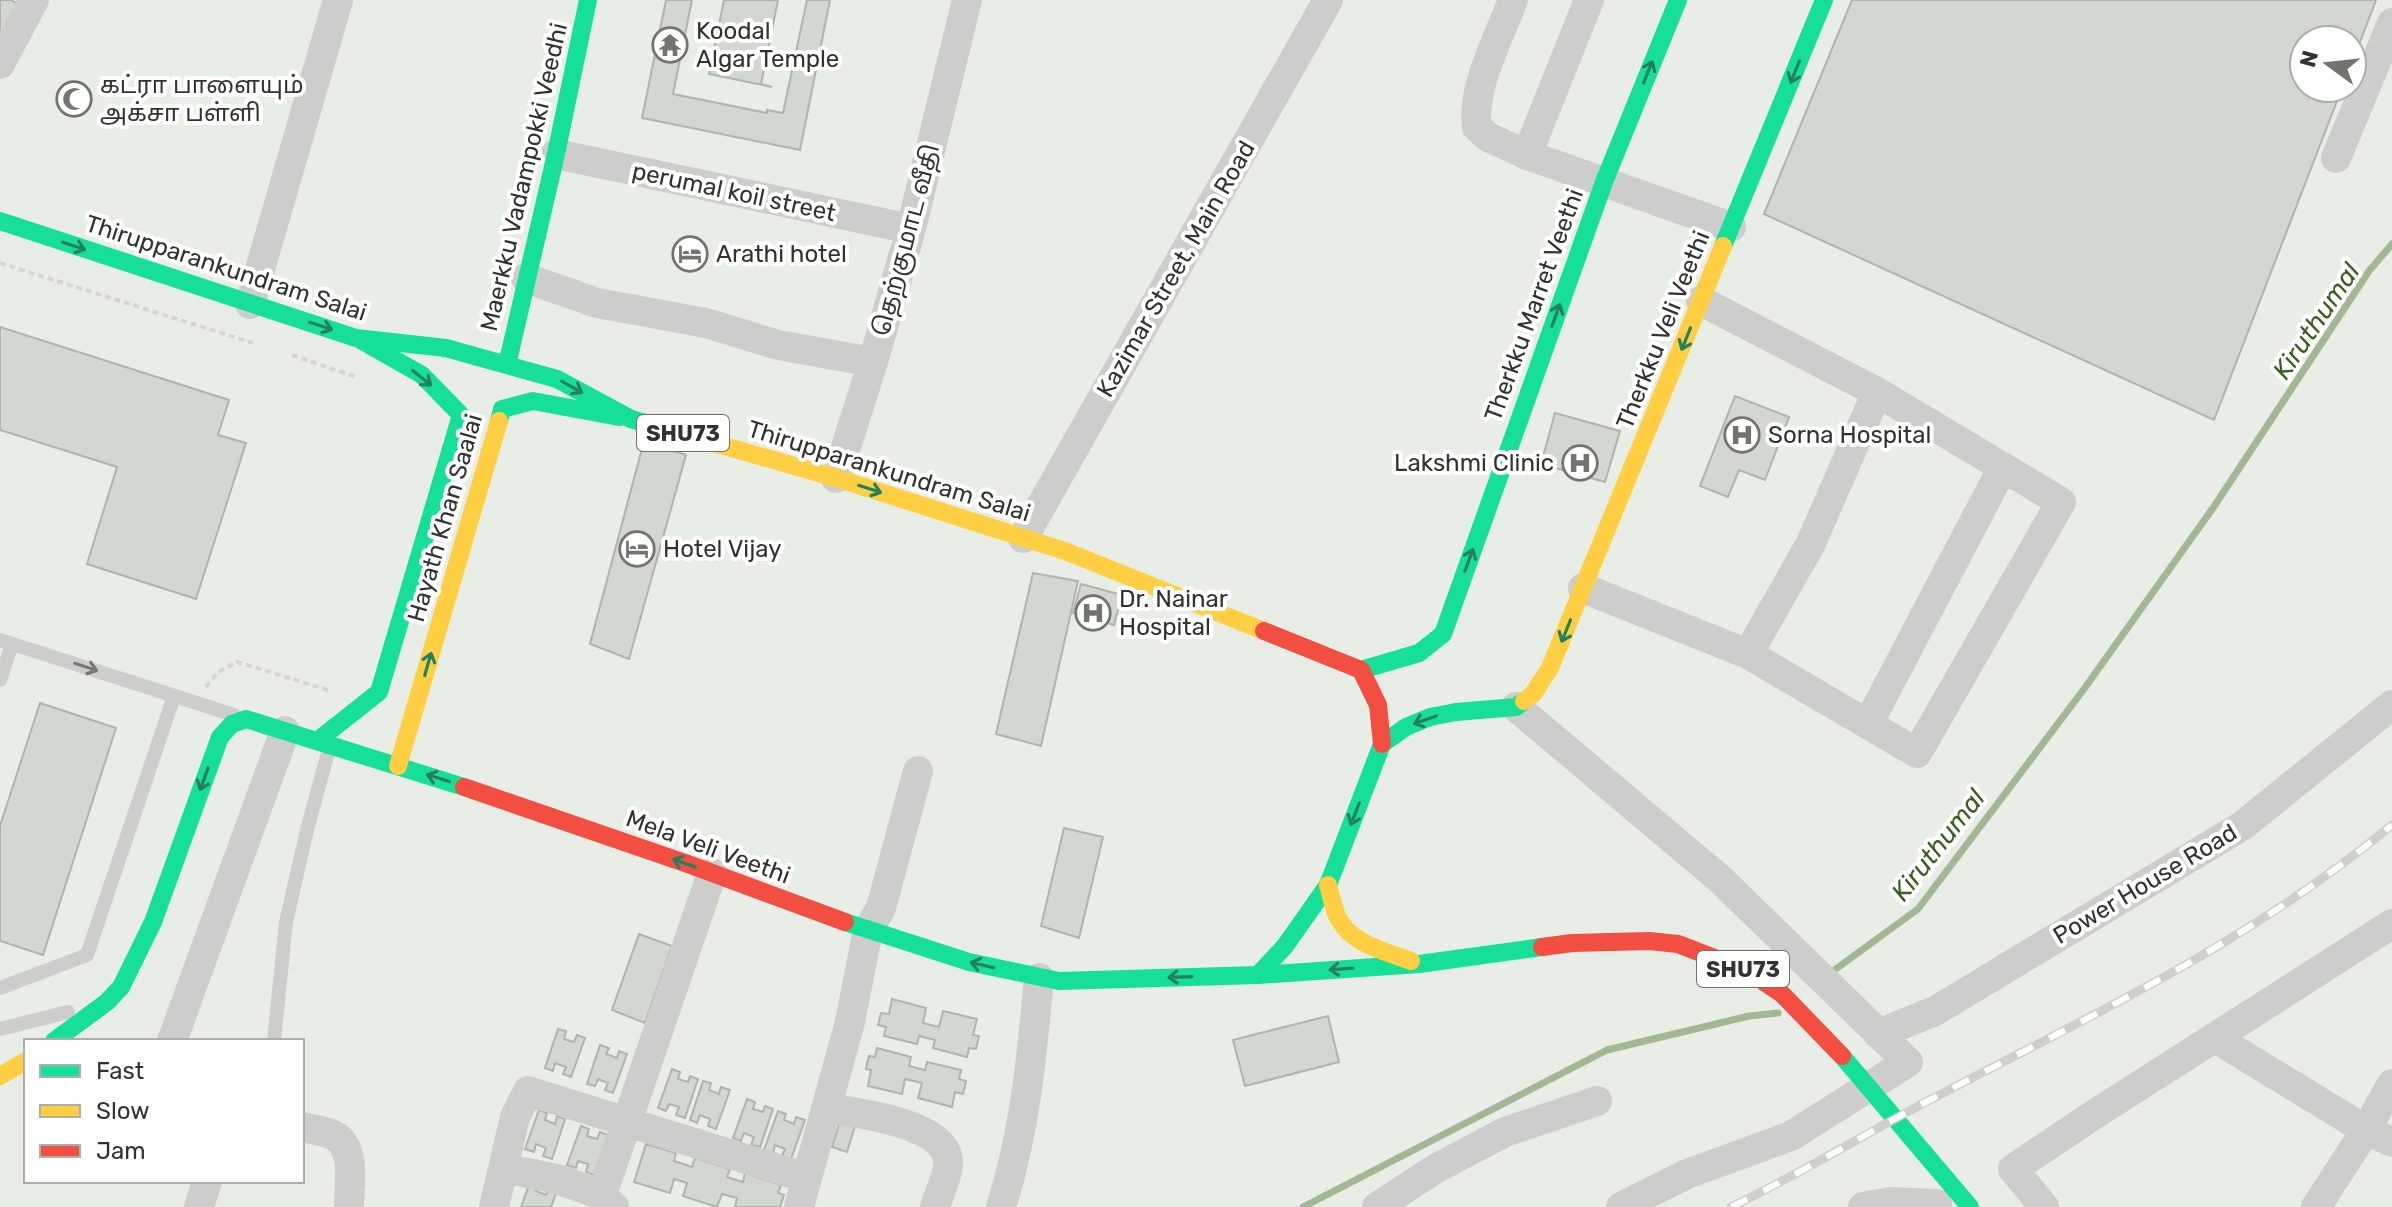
<svg xmlns="http://www.w3.org/2000/svg" width="2392" height="1207" viewBox="0 0 2392 1207" font-family="Rubik,'Noto Sans Tamil',sans-serif">
  <style>
    .lines { fill: none; stroke-linecap: round; stroke-linejoin: round }
    .stream { stroke: #a0b894; stroke-width: 7 }
    .building { fill: #d2d7d0; stroke: #afb4ad; stroke-width: 2 }
    .path { stroke: #d4d6d3; stroke-width: 4; stroke-dasharray: 6 4; stroke-linecap: butt }
    .lane { stroke: #cdcecc; stroke-width: 14 }
    .street { stroke: #cdcecc; stroke-width: 30 }
    .fast { stroke: #16e098; stroke-width: 18 }
    .slow { stroke: #ffcf43; stroke-width: 18 }
    .jam { stroke: #f24e42; stroke-width: 18 }
    .rail-casing { stroke: #ced0cd; stroke-width: 9 }
    .rail { stroke: #fff; stroke-width: 6; stroke-dasharray: 18; stroke-linecap: butt }
    .oneway { stroke: #24815e }
    .oneway2 { stroke: #777975 }
    .labels { text-anchor: middle; stroke-width: 8; stroke-linejoin: round; paint-order: stroke }
    .shield { fill: #fff; stroke: #6e716d; stroke-width: 2 }
    .shield-label { font-size: 22px; font-weight: bold; fill: #30342e }
    .poi-label { font-size: 24px; fill: #30342e; stroke: #fff; text-anchor: start }
    .street-label { font-size: 24px; fill: #30342e; stroke: #fff }
    .water-label { font-size: 26px; font-style: italic; fill: #38611e; stroke: #fff }
  </style>
  <rect width="100%" height="100%" fill="#e8eee6"/>
  <g class="lines">
    <!-- stream -->
    <path class="stream" d="M1829,974L1918,909L2084,689L2213,508L2369,271L2392,244
      M1303,1207L1607,1050L1749,1016L1778,1013"/>
  </g>
  <!-- building -->
  <path class="building" d="M0,0H11L21,6L0,41Z
    M666,0H692L673,94L767,113V110L783,113L807,0H830L800,150L642,118Z
    M724,0H778L761,84L772,87L709,74Z
    M1852,0H2376L2352,63V40H2304V88H2342L2214,420L1764,214Z
    M0,327L229,400L218,435L246,443L196,599L87,564L117,467L0,430Z
    M1735,396L1789,417L1765,480L1739,470L1728,497L1700,486Z
    M1555,413L1620,431L1605,482L1541,464Z
    M644,441L686,455L629,659L590,644Z
    M1033,573L1078,581L1041,746L996,734Z
    M1081,584L1122,595L1114,625L1073,613Z
    M40,703L116,728L43,955L0,941V826Z
    M1064,828L1103,837L1079,938L1041,926Z
    M639,934L672,946L645,1023L612,1010Z
    M892,999L926,1008L923,1023L939,1027L943,1011L977,1019L973,1035L979,1036L976,1049L969,1048L967,1057L933,1048L935,1040L919,1036L917,1044L884,1036L886,1027L878,1025L881,1013L889,1014Z
    M1328,1016L1339,1062L1245,1086L1233,1040Z
    M558,1029L566,1031L564,1039L574,1042L577,1035L585,1038L571,1077L563,1074L566,1067L555,1063L553,1071L545,1068Z
    M600,1045L609,1048L606,1054L617,1058L619,1051L627,1054L613,1093L605,1090L608,1083L598,1079L595,1086L587,1084Z
    M877,1048L911,1057L909,1066L925,1070L927,1062L961,1070L959,1079L966,1081L963,1094L955,1092L952,1107L918,1098L922,1083L905,1079L902,1094L868,1086L871,1070L866,1069L869,1056L875,1057Z
    M672,1069L680,1072L678,1079L688,1082L690,1076L698,1079L685,1118L676,1115L679,1107L669,1104L666,1111L658,1108Z
    M703,1081L711,1083L709,1090L719,1094L721,1087L730,1090L716,1129L708,1126L710,1119L700,1115L697,1123L690,1120Z
    M747,1099L755,1102L753,1109L763,1112L765,1106L773,1109L760,1147L751,1145L754,1137L744,1133L741,1141L733,1138Z
    M539,1110L547,1113L545,1120L555,1124L557,1116L565,1119L552,1159L543,1156L546,1148L536,1144L534,1152L525,1149Z
    M778,1111L786,1114L784,1120L794,1124L796,1117L805,1120L791,1159L782,1156L785,1149L775,1145L773,1153L764,1150Z
    M840,1121L855,1126L847,1152L832,1147Z
    M581,1126L589,1129L587,1136L597,1139L600,1132L608,1135L594,1175L586,1172L588,1164L578,1161L576,1168L567,1165Z
    M646,1144L676,1153L674,1161L692,1167L695,1158L730,1169L727,1177L743,1182L745,1173L781,1185L778,1193L784,1195L780,1207H735L737,1198L722,1194L717,1207L683,1196L687,1183L674,1179L670,1193L634,1182Z
    M530,1182L538,1185L536,1191L546,1195L549,1188L557,1191L551,1207H521Z"/>
  <g class="lines">
    <!-- path -->
    <path class="path" d="M0,263L253,343
      M292,355L356,377
      M206,687L218,672L237,662L328,690"/>
    <!-- lane -->
    <path class="lane" d="M0,640L234,715
      M0,680L12,644
      M0,988L87,955L174,696
      M0,1029L68,1012
      M274,1041L286,922L307,830L329,749"/>
    <!-- street -->
    <path class="street" d="M1513,0C1499,37 1471,89 1477,127L1488,137L1527,155L1731,227
      M0,64L34,0
      M556,154L911,229
      M1527,155L1589,0
      M2336,158L2392,23
      M526,278L597,303L706,323L778,345L873,362
      M250,304L338,0
      M836,478L873,362L911,229L967,0
      M1023,538L1328,0
      M1583,588L1748,654L1811,543L1877,392L1701,301
      M1748,654L1917,753L2061,502L1877,392
      M1516,707L1720,879L1908,1062L1791,1136L1687,1174L1621,1207
      M1868,724L2003,467
      M1878,1034L1935,1011L2242,826L2392,705
      M2215,1038L2366,1130L2392,1142
      M172,1041L285,731
      M826,1108C857,1113 951,1123 948,1165C947,1178 939,1194 935,1207
      M302,1127C312,1129 324,1131 333,1135C357,1147 349,1185 349,1207
      M503,1168L557,1179L602,1195
      M199,1207L207,1181
      M494,1207L515,1117L528,1091L807,1178
      M614,1207L602,1195L712,873
      M799,1207L850,1022L868,930L881,908L918,771
      M1001,1207C1025,1132 1032,1055 1039,978
      M1377,1207L1435,1169L1505,1132L1597,1101
      M1863,1207L1891,1202L1937,1204V1207
      M2044,1207L2013,1169L2095,1114L2392,924
      M2316,1207L2366,1130L2392,1084"/>
    <!-- fast -->
    <path class="fast" d="M0,221L356,338L446,348L557,379L631,419L690,436
      M1723,246L1824,0
      M507,365L556,154L588,0
      M499,421L502,409L533,401L619,417
      M1361,670L1419,653L1443,634L1604,182L1678,0
      M317,741L379,692L461,415L422,375L357,338
      M845,922L969,962L1059,981L1258,975L1419,964L1542,947
      M1258,975L1285,946L1328,885L1382,744L1406,727L1430,717L1456,712L1516,707L1524,701
      M54,1041L107,1002L121,987L153,922L220,737L232,724L246,719L464,787
      M1842,1056L1970,1207"/>
    <!-- slow -->
    <path class="slow" d="M690,436L836,478L1065,551L1264,631
      M1524,701L1533,694L1550,668L1723,246
      M398,766L499,421
      M1328,885C1331,895 1333,906 1337,916C1350,944 1384,951 1411,961
      M0,1076L26,1061"/>
    <!-- jam -->
    <path class="jam" d="M1264,631L1361,670L1378,705L1382,744
      M464,787L688,864L845,922
      M1542,947L1572,943L1649,941L1678,944L1748,971L1782,994L1842,1056"/>
    <defs>
      <path id="rail" d="M1731,1207C1804,1172 1873,1129 1945,1092C2099,1012 2257,937 2392,825"/>
    </defs>
    <!-- rail casing -->
    <use href="#rail" class="rail-casing"/>
    <!-- rail -->
    <use href="#rail" class="rail"/>
  </g>
  <!-- one-way arrows -->
  <defs><path id="oneway-shaft" d="M-6 0H5M1.5-3L5.5 0L1.5 3" fill="none" stroke-width="1.6" stroke-linecap="round" stroke-linejoin="round" transform="scale(2)"/></defs>
  <g class="oneway">
    <use href="#oneway-shaft" transform="translate(1648 72) rotate(-68)"/>
    <use href="#oneway-shaft" transform="translate(1795 72) rotate(112)"/>
    <use href="#oneway-shaft" transform="translate(74 246) rotate(18)"/>
    <use href="#oneway-shaft" transform="translate(1556 315) rotate(-70)"/>
    <use href="#oneway-shaft" transform="translate(321 326) rotate(18)"/>
    <use href="#oneway-shaft" transform="translate(1686 339) rotate(112)"/>
    <use href="#oneway-shaft" transform="translate(422 378) rotate(39)"/>
    <use href="#oneway-shaft" transform="translate(572 387) rotate(29)"/>
    <use href="#oneway-shaft" transform="translate(870 489) rotate(18)"/>
    <use href="#oneway-shaft" transform="translate(1469 560) rotate(-70)"/>
    <use href="#oneway-shaft" transform="translate(1566 631) rotate(112)"/>
    <use href="#oneway-shaft" transform="translate(428 664) rotate(-74)"/>
    <use href="#oneway-shaft" transform="translate(1425 720) rotate(161)"/>
    <use href="#oneway-shaft" transform="translate(438 778) rotate(-163)"/>
    <use href="#oneway-shaft" transform="translate(204 779) rotate(110)"/>
    <use href="#oneway-shaft" transform="translate(1355 814) rotate(111)"/>
    <use href="#oneway-shaft" transform="translate(684 863) rotate(-160)"/>
    <use href="#oneway-shaft" transform="translate(982 965) rotate(-167)"/>
    <use href="#oneway-shaft" transform="translate(1341 969) rotate(176)"/>
    <use href="#oneway-shaft" transform="translate(1180 977) rotate(178)"/>
  </g>
  <use class="oneway2" href="#oneway-shaft" transform="translate(86 667) rotate(18)"/>
  <!-- icons -->
  <defs>
    <symbol id="temple-ring" viewBox="-11 -11 22 22"><circle r="9.5" fill="#fff" stroke="#70756e" stroke-width="1.5"/><path d="M0-6L5-2H3V0L6.5 2.5H4V6H1.5V3h-3V6H-4V2.5H-6.5L-3 0V-2H-5Z" fill="#70756e"/></symbol>
    <symbol id="mosque-ring" viewBox="-11 -11 22 22"><circle r="9.5" fill="#fff" stroke="#70756e" stroke-width="1.5"/><path d="M3.5-4.9A6 6 0 1 0 3.5 4.9A5 5 0 1 1 3.5-4.9Z" fill="#70756e"/></symbol>
    <symbol id="hotel-ring" viewBox="-11 -11 22 22"><circle r="9.5" fill="#fff" stroke="#70756e" stroke-width="1.5"/><path d="M-6-4.5h1.5V1H6V5H4.5V3h-9V5H-6ZM-4 0a1.8 1.8 0 1 1 3.6 0ZM.5 0V-2.5h3Q6-2.5 6 0Z" fill="#70756e"/></symbol>
    <symbol id="hospital-ring" viewBox="-11 -11 22 22"><circle r="9.5" fill="#fff" stroke="#70756e" stroke-width="1.5"/><path d="M-5-5h3v3.5h4V-5h3V5h-3V1.5h-4V5h-3Z" fill="#70756e"/></symbol>
  </defs>
  <g fill-rule="evenodd">
    <use href="#temple-ring" x="650" y="25" width="40" height="40"/>
    <use href="#mosque-ring" x="54" y="79" width="40" height="40"/>
    <use href="#hotel-ring" x="670" y="234" width="40" height="40"/>
    <use href="#hospital-ring" x="1722" y="415" width="40" height="40"/>
    <use href="#hospital-ring" x="1560" y="443" width="40" height="40"/>
    <use href="#hotel-ring" x="617" y="529" width="40" height="40"/>
    <use href="#hospital-ring" x="1073" y="593" width="40" height="40"/>
  </g>
  <g class="labels">
    <!-- shield labels -->
    <g class="shield">
      <rect x="637" y="415" width="92" height="36" rx="6"/>
      <rect x="1697" y="951" width="92" height="36" rx="6"/>
    </g>
    <g class="shield-label">
      <text x="683" y="441">SHU73</text>
      <text x="1743" y="977">SHU73</text>
    </g>
    <!-- poi labels -->
    <g class="poi-label">
      <text x="696" y="39">Koodal<tspan x="696" dy="28">Algar Temple</tspan></text>
      <text x="100" y="93">கட்ரா பாளையும்<tspan x="100" dy="28">அக்சா பள்ளி</tspan></text>
      <text x="716" y="262">Arathi hotel</text>
      <text x="1768" y="443">Sorna Hospital</text>
      <text x="1554" y="471" text-anchor="end">Lakshmi Clinic</text>
      <text x="663" y="557">Hotel Vijay</text>
      <text x="1119" y="607">Dr. Nainar<tspan x="1119" dy="28">Hospital</tspan></text>
    </g>
    <!-- street labels -->
    <g class="street-label">
      <text transform="translate(524 177) rotate(-77)" y="8">Maerkku Vadampokki Veedhi</text>
      <text transform="translate(734 192) rotate(12)" y="8">perumal koil street</text>
      <text transform="translate(906 240) rotate(-75)" y="8">தெற்குமாட வீதி</text>
      <text transform="translate(226 268) rotate(18)" y="8">Thirupparankundram Salai</text>
      <text transform="translate(1176 269) rotate(-60)" y="8">Kazimar Street, Main Road</text>
      <text transform="translate(1534 305) rotate(-70)" y="8">Therkku Marret Veethi</text>
      <text transform="translate(1663 330) rotate(-68)" y="8">Therkku Veli Veethi</text>
      <text transform="translate(889 471) rotate(17)" y="8">Thirupparankundram Salai</text>
      <text transform="translate(445 518) rotate(-74)" y="8">Hayath Khan Saalai</text>
      <text transform="translate(708 847) rotate(20)" y="8">Mela Veli Veethi</text>
      <text transform="translate(2145 884) rotate(-31)" y="8">Power House Road</text>
    </g>
    <!-- water labels -->
    <g class="water-label">
      <text transform="translate(2316 321) rotate(-56)" y="9">Kiruthumal</text>
      <text transform="translate(1938 845) rotate(-52)" y="9">Kiruthumal</text>
    </g>
  </g>
  <!-- legend -->
  <rect x="24" y="1039" width="280" height="144" fill="#ffffff" stroke="#acaeab" stroke-width="2"/>
  <rect x="40" y="1065" width="40" height="12" fill="#16e098" stroke="#acaeab" stroke-width="2"/>
  <text x="96" y="1079" font-size="24" fill="#30342e">Fast</text>
  <rect x="40" y="1105" width="40" height="12" fill="#ffcf43" stroke="#acaeab" stroke-width="2"/>
  <text x="96" y="1119" font-size="24" fill="#30342e">Slow</text>
  <rect x="40" y="1145" width="40" height="12" fill="#f24e42" stroke="#acaeab" stroke-width="2"/>
  <text x="96" y="1159" font-size="24" fill="#30342e">Jam</text>
  <!-- north arrow -->
  <g transform="translate(2328 64) rotate(285)"><circle r="38" fill="#ffffff" stroke="#acaeab" stroke-width="2"/>
  <path d="M0-6L14 30L0 20L-14 30Z" fill="#70756e"/>
  <text y="-12" font-size="22" font-weight="bold" text-anchor="middle" fill="#30342e">N</text>
  </g>
</svg>
